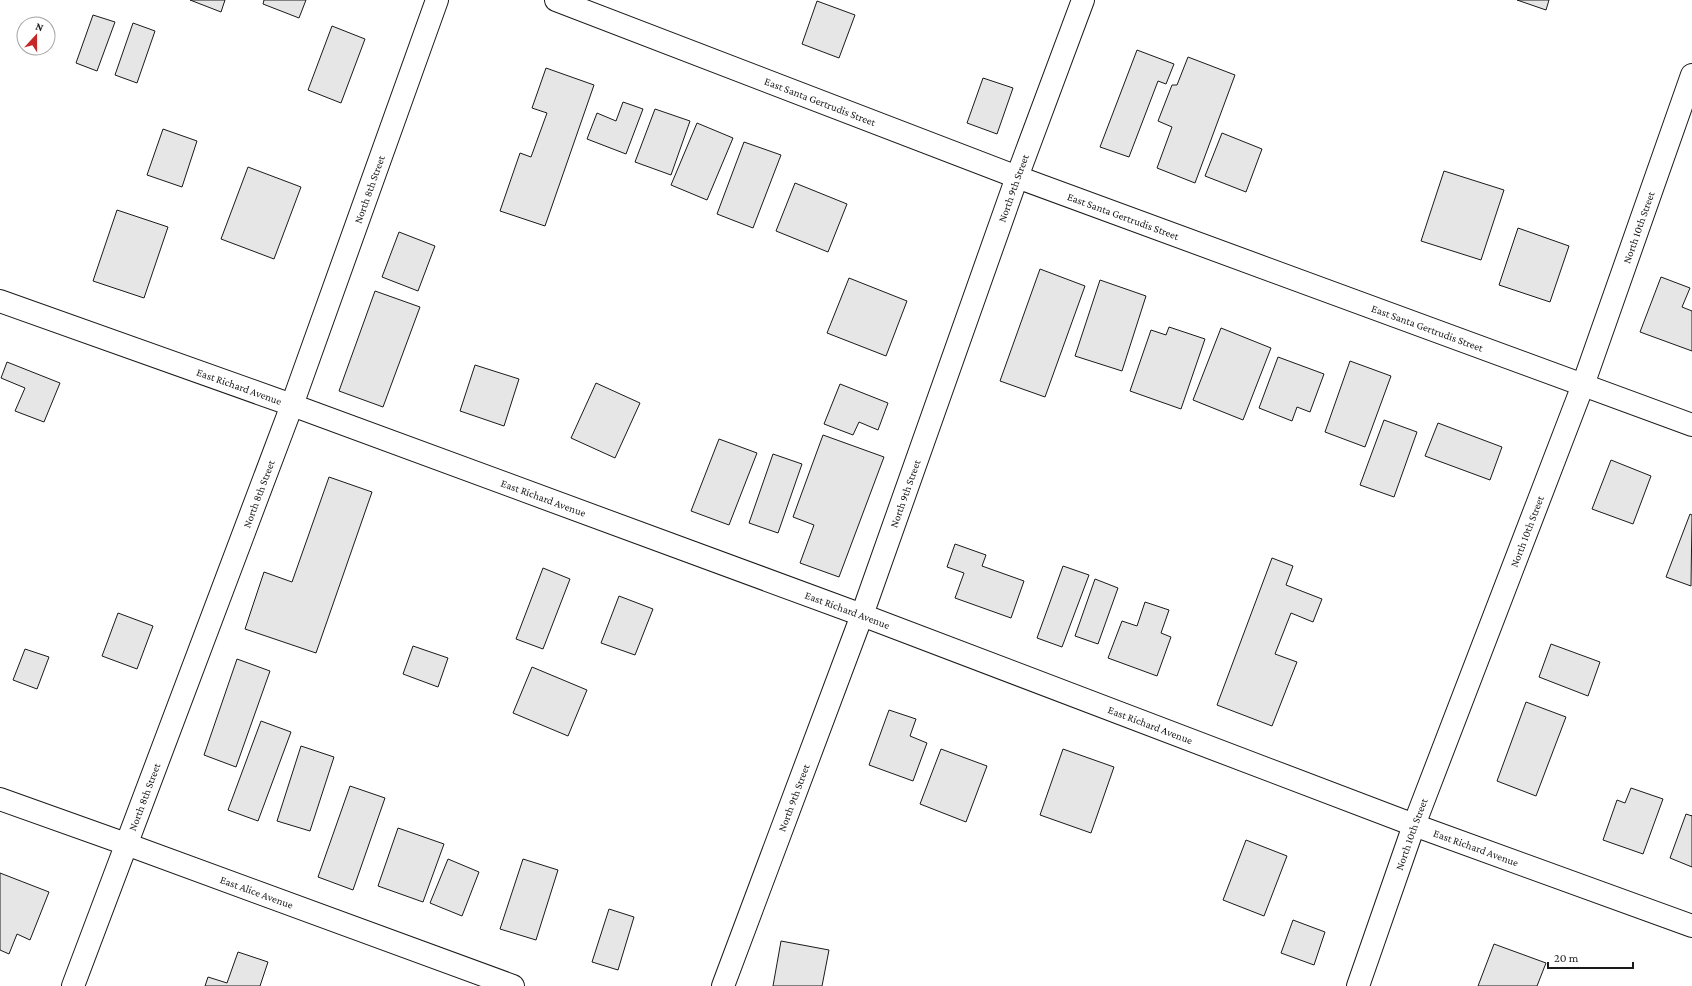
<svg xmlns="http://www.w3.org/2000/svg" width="1692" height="986" viewBox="0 0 1692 986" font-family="'Crimson Pro',serif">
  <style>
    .building { fill: #e6e6e6; stroke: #1a1a1a }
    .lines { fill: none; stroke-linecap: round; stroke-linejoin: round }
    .street-casing { stroke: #1a1a1a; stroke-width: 24 }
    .secondary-casing { stroke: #1a1a1a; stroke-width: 24 }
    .street { stroke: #fff; stroke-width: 22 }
    .secondary { stroke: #fff; stroke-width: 22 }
    .labels { text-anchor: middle; stroke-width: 3; stroke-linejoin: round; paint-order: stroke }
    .street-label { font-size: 11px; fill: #1a1a1a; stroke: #fff }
  </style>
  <rect width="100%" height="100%" fill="#fff"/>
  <!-- building -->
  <path class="building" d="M190,0H225L221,12Z
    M264,0H306L299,18L263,4Z
    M1517,0H1549L1546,10Z
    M817,1L855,15L839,58L802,44Z
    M93,15L115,22L97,71L76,63Z
    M133,23L155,31L137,83L115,75Z
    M332,26L365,39L341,103L308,90Z
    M1137,50L1174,64L1166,84L1158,81L1129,157L1100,147Z
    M1188,57L1235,75L1195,183L1157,168L1172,127L1158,121L1172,85H1177Z
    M546,68L594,85L545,226L500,211L520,153L531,157L547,113L532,108Z
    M983,78L1013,88L997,134L967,123Z
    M623,102L643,109L626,154L587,139L597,113L616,121Z
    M655,109L690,121L671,175L635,162Z
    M697,123L733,138L707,200L671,185Z
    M163,129L197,141L182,187L147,175Z
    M1222,133L1262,149L1246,192L1205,176Z
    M744,142L781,155L753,228L717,214Z
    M248,167L301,187L274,259L221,239Z
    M1444,171L1504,190L1481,260L1421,241Z
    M795,183L847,204L828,252L776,231Z
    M117,210L168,227L144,298L93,281Z
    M1518,228L1569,246L1550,302L1499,285Z
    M399,232L435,246L418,291L382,277Z
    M1040,269L1085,286L1045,397L1000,381Z
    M1661,277L1690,288L1682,307L1692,311V351L1640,332Z
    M849,278L907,301L886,356L827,333Z
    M1100,280L1146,296L1122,371L1075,356Z
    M375,291L420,307L383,407L339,391Z
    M1169,327L1205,339L1181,409L1130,391L1151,330L1166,335Z
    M1221,328L1271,348L1243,420L1193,400Z
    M1278,357L1324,374L1310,412L1297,407L1292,421L1259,408Z
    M1350,361L1391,376L1365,447L1325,432Z
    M7,362L60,383L44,422L15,411L25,388L1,378Z
    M475,365L519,379L504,426L460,411Z
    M596,383L640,403L615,458L571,438Z
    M840,384L888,403L878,430L859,422L853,435L824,424Z
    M1384,420L1417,432L1394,497L1360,485Z
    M1438,423L1502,447L1490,480L1425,456Z
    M823,435L884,457L839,577L800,563L814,525L793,517Z
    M719,439L757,453L729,525L691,511Z
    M773,454L802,464L778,533L749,523Z
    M1611,460L1651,476L1633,524L1592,509Z
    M329,477L372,492L316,653L245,629L264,572L292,582Z
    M1690,514L1692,515L1691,586L1666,577Z
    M955,544L986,555L982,566L1024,581L1011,618L955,598L964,573L947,567Z
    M1272,558L1293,566L1286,585L1322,599L1313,622L1291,613L1275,654L1297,662L1272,726L1217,705Z
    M1063,566L1089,575L1062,647L1037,638Z
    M543,568L570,579L543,649L516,639Z
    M1095,579L1118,588L1098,644L1075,636Z
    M619,596L653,609L635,655L601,643Z
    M1145,602L1169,610L1161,633L1171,637L1157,676L1108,658L1122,621L1137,626Z
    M118,613L153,626L137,669L102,656Z
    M1551,644L1600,662L1588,696L1539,677Z
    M413,646L448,658L438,687L403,674Z
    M25,649L49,657L37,689L13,680Z
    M237,659L270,671L236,767L204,755Z
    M532,667L587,690L568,736L513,713Z
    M1526,702L1566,717L1536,796L1497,781Z
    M889,710L916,719L910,736L927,743L913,781L869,765Z
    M261,721L291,732L258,821L228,810Z
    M301,746L334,757L310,831L277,821Z
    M941,749L987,766L966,822L920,804Z
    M1063,749L1114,767L1091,833L1040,815Z
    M350,786L385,798L353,890L318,877Z
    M1631,788L1663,799L1643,854L1603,840L1617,800L1625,803Z
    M1686,814L1692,816V815V867L1670,858Z
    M398,828L444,844L423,902L378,886Z
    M1246,840L1287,856L1264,916L1223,900Z
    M448,859L479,872L462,916L430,903Z
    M523,859L558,870L536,940L500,929Z
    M0,873L49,892L30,940L17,934L9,954L0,950Z
    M609,909L634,917L618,970L592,962Z
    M1293,920L1325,932L1314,965L1281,953Z
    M781,941L829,950L822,986H773Z
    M1494,944L1546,963L1537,986H1478Z
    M238,952L268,962L260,986H205L208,977L227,983Z"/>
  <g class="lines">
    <defs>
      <g id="street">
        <path id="s1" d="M0,301L292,405L862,615L1414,825L1692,926"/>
        <path id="s2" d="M0,799L126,844L513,986"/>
        <path id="s3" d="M73,986L292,405L437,0"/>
        <path id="s4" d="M723,986L862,615L1017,177L1083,0"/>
      </g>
      <g id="secondary">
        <path id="s5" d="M556,0L1017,177L1692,425"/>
        <path id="s6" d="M1358,986L1414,825L1583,385L1692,75"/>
      </g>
    </defs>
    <!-- street casing -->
    <use href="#street" class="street-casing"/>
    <!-- secondary casing -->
    <use href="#secondary" class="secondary-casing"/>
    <!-- street -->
    <use href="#street" class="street"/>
    <!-- secondary -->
    <use href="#secondary" class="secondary"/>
  </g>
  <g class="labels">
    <!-- street labels -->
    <g class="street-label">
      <text dy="4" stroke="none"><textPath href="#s5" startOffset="283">East Santa Gertrudis Street</textPath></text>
      <text dy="4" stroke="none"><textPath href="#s4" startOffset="849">North 9th Street</textPath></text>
      <text dy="4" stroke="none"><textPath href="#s3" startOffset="850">North 8th Street</textPath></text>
      <text dy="4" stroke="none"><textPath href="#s5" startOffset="607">East Santa Gertrudis Street</textPath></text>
      <text dy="4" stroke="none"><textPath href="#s6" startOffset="809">North 10th Street</textPath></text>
      <text dy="4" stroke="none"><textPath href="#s5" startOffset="931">East Santa Gertrudis Street</textPath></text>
      <text dy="4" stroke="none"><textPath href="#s1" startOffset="254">East Richard Avenue</textPath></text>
      <text dy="4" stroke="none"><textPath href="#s3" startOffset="526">North 8th Street</textPath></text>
      <text dy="4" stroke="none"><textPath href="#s4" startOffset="525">North 9th Street</textPath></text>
      <text dy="4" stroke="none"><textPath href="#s1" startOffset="578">East Richard Avenue</textPath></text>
      <text dy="4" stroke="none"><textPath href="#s6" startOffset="485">North 10th Street</textPath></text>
      <text dy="4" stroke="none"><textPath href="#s1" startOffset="902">East Richard Avenue</textPath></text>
      <text dy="4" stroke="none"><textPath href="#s1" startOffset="1226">East Richard Avenue</textPath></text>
      <text dy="4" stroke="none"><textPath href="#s3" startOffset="202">North 8th Street</textPath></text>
      <text dy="4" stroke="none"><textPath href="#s4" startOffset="201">North 9th Street</textPath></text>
      <text dy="4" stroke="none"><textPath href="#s6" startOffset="161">North 10th Street</textPath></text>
      <text dy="4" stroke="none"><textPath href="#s1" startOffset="1574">East Richard Avenue</textPath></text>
      <text dy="4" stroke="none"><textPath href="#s2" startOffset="273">East Alice Avenue</textPath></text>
    </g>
  </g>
  <!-- north arrow -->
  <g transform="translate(36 36) rotate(21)"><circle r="19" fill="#ffffff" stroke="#a3a3a3"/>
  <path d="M0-3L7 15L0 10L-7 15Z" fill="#c62828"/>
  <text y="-6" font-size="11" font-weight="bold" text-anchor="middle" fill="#1a1a1a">N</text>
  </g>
  <!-- scale -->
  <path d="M1548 962v6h85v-6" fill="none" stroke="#1a1a1a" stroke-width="2"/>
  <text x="1554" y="962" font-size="12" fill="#1a1a1a" stroke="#ffffff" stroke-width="3" paint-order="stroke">20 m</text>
</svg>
